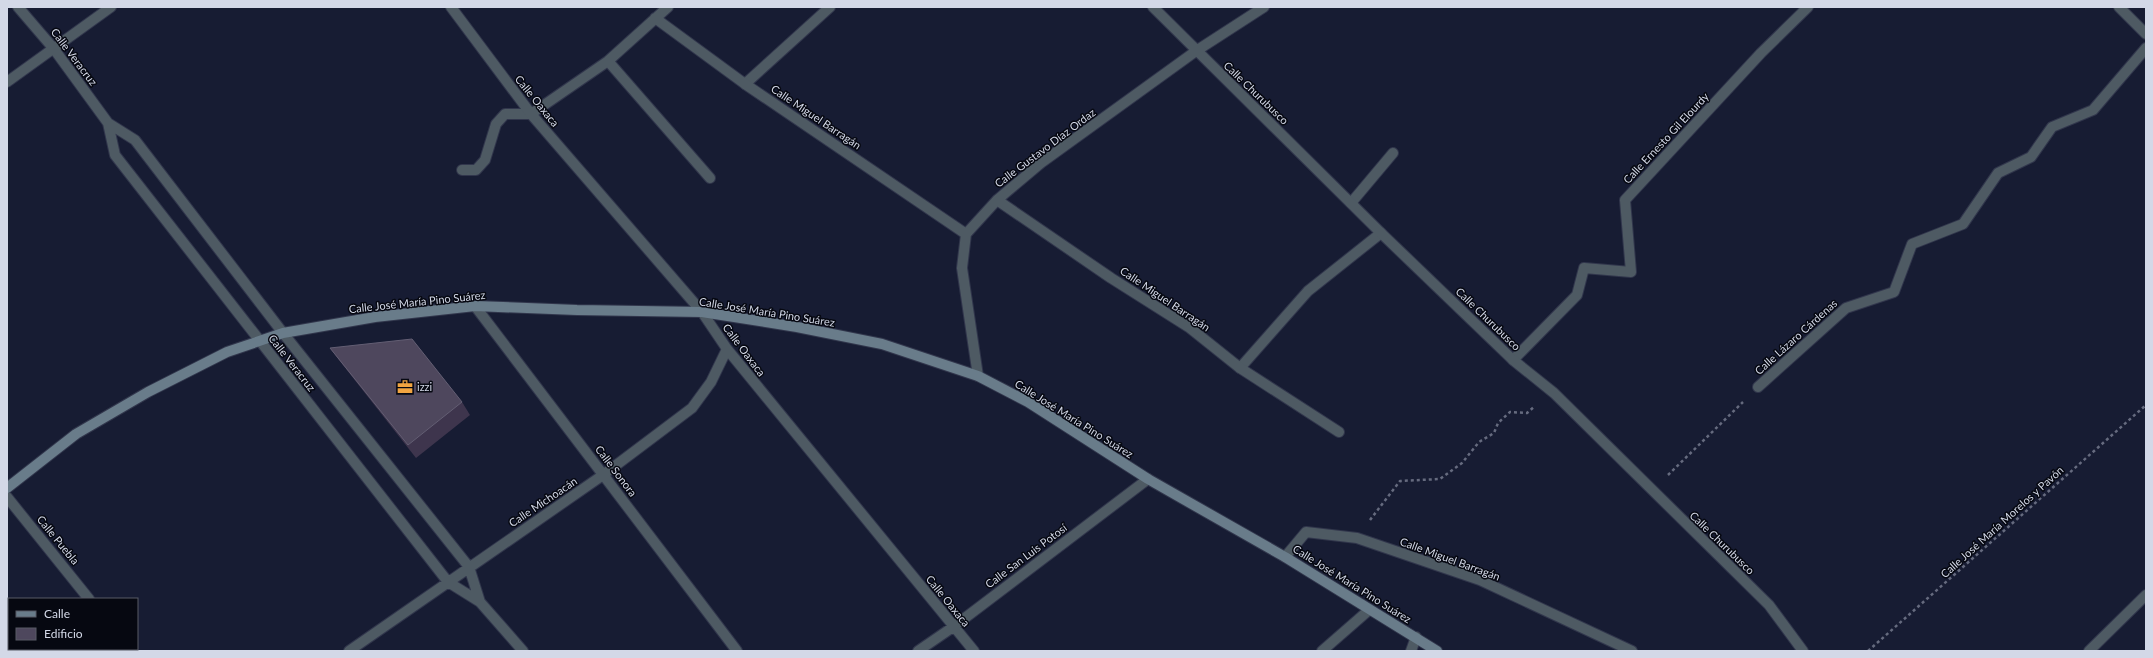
<svg xmlns="http://www.w3.org/2000/svg" width="2153" height="658" viewBox="0 0 2153 658" font-family="Lato,sans-serif">
  <style>
    .lines { fill: none; stroke-linecap: round; stroke-linejoin: round }
    .service-casing { stroke: #31364c; stroke-width: 12 }
    .pedestrian-casing { stroke: #31364c; stroke-width: 12 }
    .minor-casing { stroke: #31364c; stroke-width: 12 }
    .secondary-casing { stroke: #31364c; stroke-width: 12 }
    .path { stroke: #666b7f; stroke-width: 2.5; stroke-dasharray: 3 3; stroke-linecap: butt }
    .service { stroke: #4e5a63; stroke-width: 10 }
    .pedestrian { stroke: #4e5a63; stroke-width: 10 }
    .minor { stroke: #4e5a63; stroke-width: 10 }
    .secondary { stroke: #697c8a; stroke-width: 10 }
    .wall { fill: #3e354d }
    .building { fill: #4e475d; stroke: #635e73 }
    .labels { text-anchor: middle; stroke-width: 3; stroke-linejoin: round; paint-order: stroke }
    .street-label { font-size: 11px; fill: #d3d8e7; stroke: #060811 }
    .poi-label { font-size: 11px; fill: #d3d8e7; stroke: #060811; text-anchor: start }
  </style>
  <rect width="100%" height="100%" fill="#171c33"/>
  <g class="lines">
    <defs>
      <path id="service" d="M745,84L830,7
        M1411,651L1416,637"/>
      <path id="pedestrian" d="M462,170H476L485,160L496,124L505,114H531
        M1351,203L1393,153
        M1513,360L1577,295L1584,268L1631,272L1625,200L1761,53L1808,7
        M1240,368L1308,291L1381,233
        M1758,387L1846,308L1894,292L1912,244L1963,224L1998,173L2031,157L2052,127L2093,110L2146,48
        M1285,557L1306,532L1357,538L1480,580L1632,651"/>
      <path id="minor" d="M18,7L54,49L108,123L135,140L283,333L469,567L480,602
        M451,7L531,114L702,312L727,349L974,651
        M1153,7L1381,233L1513,360L1554,393L1769,605L1803,651
        M2119,7L2146,34
        M655,18L745,84L966,234
        M608,61L710,178
        M7,82L111,7
        M531,114L608,61L668,7
        M108,123L115,155L448,582L480,602L523,651
        M997,200L1111,278L1190,328L1240,368L1339,432
        M475,306L737,651
        M978,376L962,268L966,234L997,200L1041,163L1196,51L1264,7
        M7,497L89,599
        M130,649L131,651
        M349,651L603,475L692,408L711,382L727,349
        M918,651L953,627L1148,479
        M1322,651L1369,610
        M2089,651L2146,595"/>
      <path id="secondary" d="M7,488L76,434L148,392L227,352L283,333L375,317L475,306L577,310L702,312L797,327L882,344L978,376L1028,402L1148,479L1285,557L1437,651"/>
    </defs>
    <!-- service casing -->
    <use href="#service" class="service-casing"/>
    <!-- pedestrian casing -->
    <use href="#pedestrian" class="pedestrian-casing"/>
    <!-- minor casing -->
    <use href="#minor" class="minor-casing"/>
    <!-- secondary casing -->
    <use href="#secondary" class="secondary-casing"/>
    <!-- path -->
    <path class="path" d="M1668,475L1743,402
      M1370,520L1400,481L1440,479L1462,463L1479,442L1494,433L1498,423L1510,412L1527,413L1535,406
      M1868,651L2146,405"/>
    <!-- service -->
    <use href="#service" class="service"/>
    <!-- pedestrian -->
    <use href="#pedestrian" class="pedestrian"/>
    <!-- minor -->
    <use href="#minor" class="minor"/>
    <!-- secondary -->
    <use href="#secondary" class="secondary"/>
  </g>
  <!-- wall -->
  <path class="wall" d="M330,348L462,402L470,415L416,458L339,360Z"/>
  <!-- building -->
  <path class="building" d="M412,339L462,402L408,445L330,348Z"/>
  <!-- icons -->
  <defs>
    <symbol id="office-bare" viewBox="-9 -9 18 18"><path d="M-6-3h4V-5.5h4V-3h4V5H-6ZM-1-4.5V-3h2v-1.5ZM-6 0V1H6V0Z" fill="#f2a541" stroke="#060811" stroke-width="2.5" paint-order="stroke"/></symbol>
  </defs>
  <g fill-rule="evenodd">
    <use href="#office-bare" x="394" y="376" width="22" height="22"/>
  </g>
  <g class="labels">
    <!-- street labels -->
    <g class="street-label">
      <text transform="translate(74 57) rotate(53)" y="4">Calle Veracruz</text>
      <text transform="translate(1256 93) rotate(44)" y="4">Calle Churubusco</text>
      <text transform="translate(537 101) rotate(51)" y="4">Calle Oaxaca</text>
      <text transform="translate(816 117) rotate(34)" y="4">Calle Miguel Barragán</text>
      <text transform="translate(1666 138) rotate(-47)" y="4">Calle Ernesto Gil Elourdy</text>
      <text transform="translate(1045 148) rotate(-37)" y="4">Calle Gustavo Díaz Ordaz</text>
      <text transform="translate(1165 299) rotate(34)" y="4">Calle Miguel Barragán</text>
      <text transform="translate(417 302) rotate(-6)" y="4">Calle José María Pino Suárez</text>
      <text transform="translate(767 312) rotate(9)" y="4">Calle José María Pino Suárez</text>
      <text transform="translate(1488 319) rotate(44)" y="4">Calle Churubusco</text>
      <text transform="translate(1796 337) rotate(-42)" y="4">Calle Lázaro Cárdenas</text>
      <text transform="translate(744 350) rotate(53)" y="4">Calle Oaxaca</text>
      <text transform="translate(292 363) rotate(52)" y="4">Calle Veracruz</text>
      <text transform="translate(1074 419) rotate(32)" y="4">Calle José María Pino Suárez</text>
      <text transform="translate(616 471) rotate(53)" y="4">Calle Sonora</text>
      <text transform="translate(543 502) rotate(-34)" y="4">Calle Michoacán</text>
      <text transform="translate(2002 522) rotate(-42)" y="4">Calle José María Morelos y Pavón</text>
      <text transform="translate(58 540) rotate(51)" y="4">Calle Puebla</text>
      <text transform="translate(1722 543) rotate(44)" y="4">Calle Churubusco</text>
      <text transform="translate(1026 556) rotate(-37)" y="4">Calle San Luis Potosí</text>
      <text transform="translate(1450 559) rotate(20)" y="4">Calle Miguel Barragán</text>
      <text transform="translate(1352 584) rotate(32)" y="4">Calle José María Pino Suárez</text>
      <text transform="translate(948 601) rotate(51)" y="4">Calle Oaxaca</text>
    </g>
    <!-- poi labels -->
    <g class="poi-label">
      <text x="417" y="391">izzi</text>
    </g>
  </g>
  <!-- border -->
  <rect width="2153" height="658" fill="none" stroke="#d3d8e7" stroke-width="16"/>
  <!-- legend -->
  <rect x="8" y="598" width="130" height="52" fill="#060811" stroke="#585b67"/>
  <rect x="16" y="611" width="20" height="6" fill="#697c8a" stroke="#585b67"/>
  <text x="44" y="618" font-size="12" fill="#d3d8e7">Calle</text>
  <rect x="16" y="628" width="20" height="12" fill="#4e475d" stroke="#585b67"/>
  <text x="44" y="638" font-size="12" fill="#d3d8e7">Edificio</text>
</svg>
